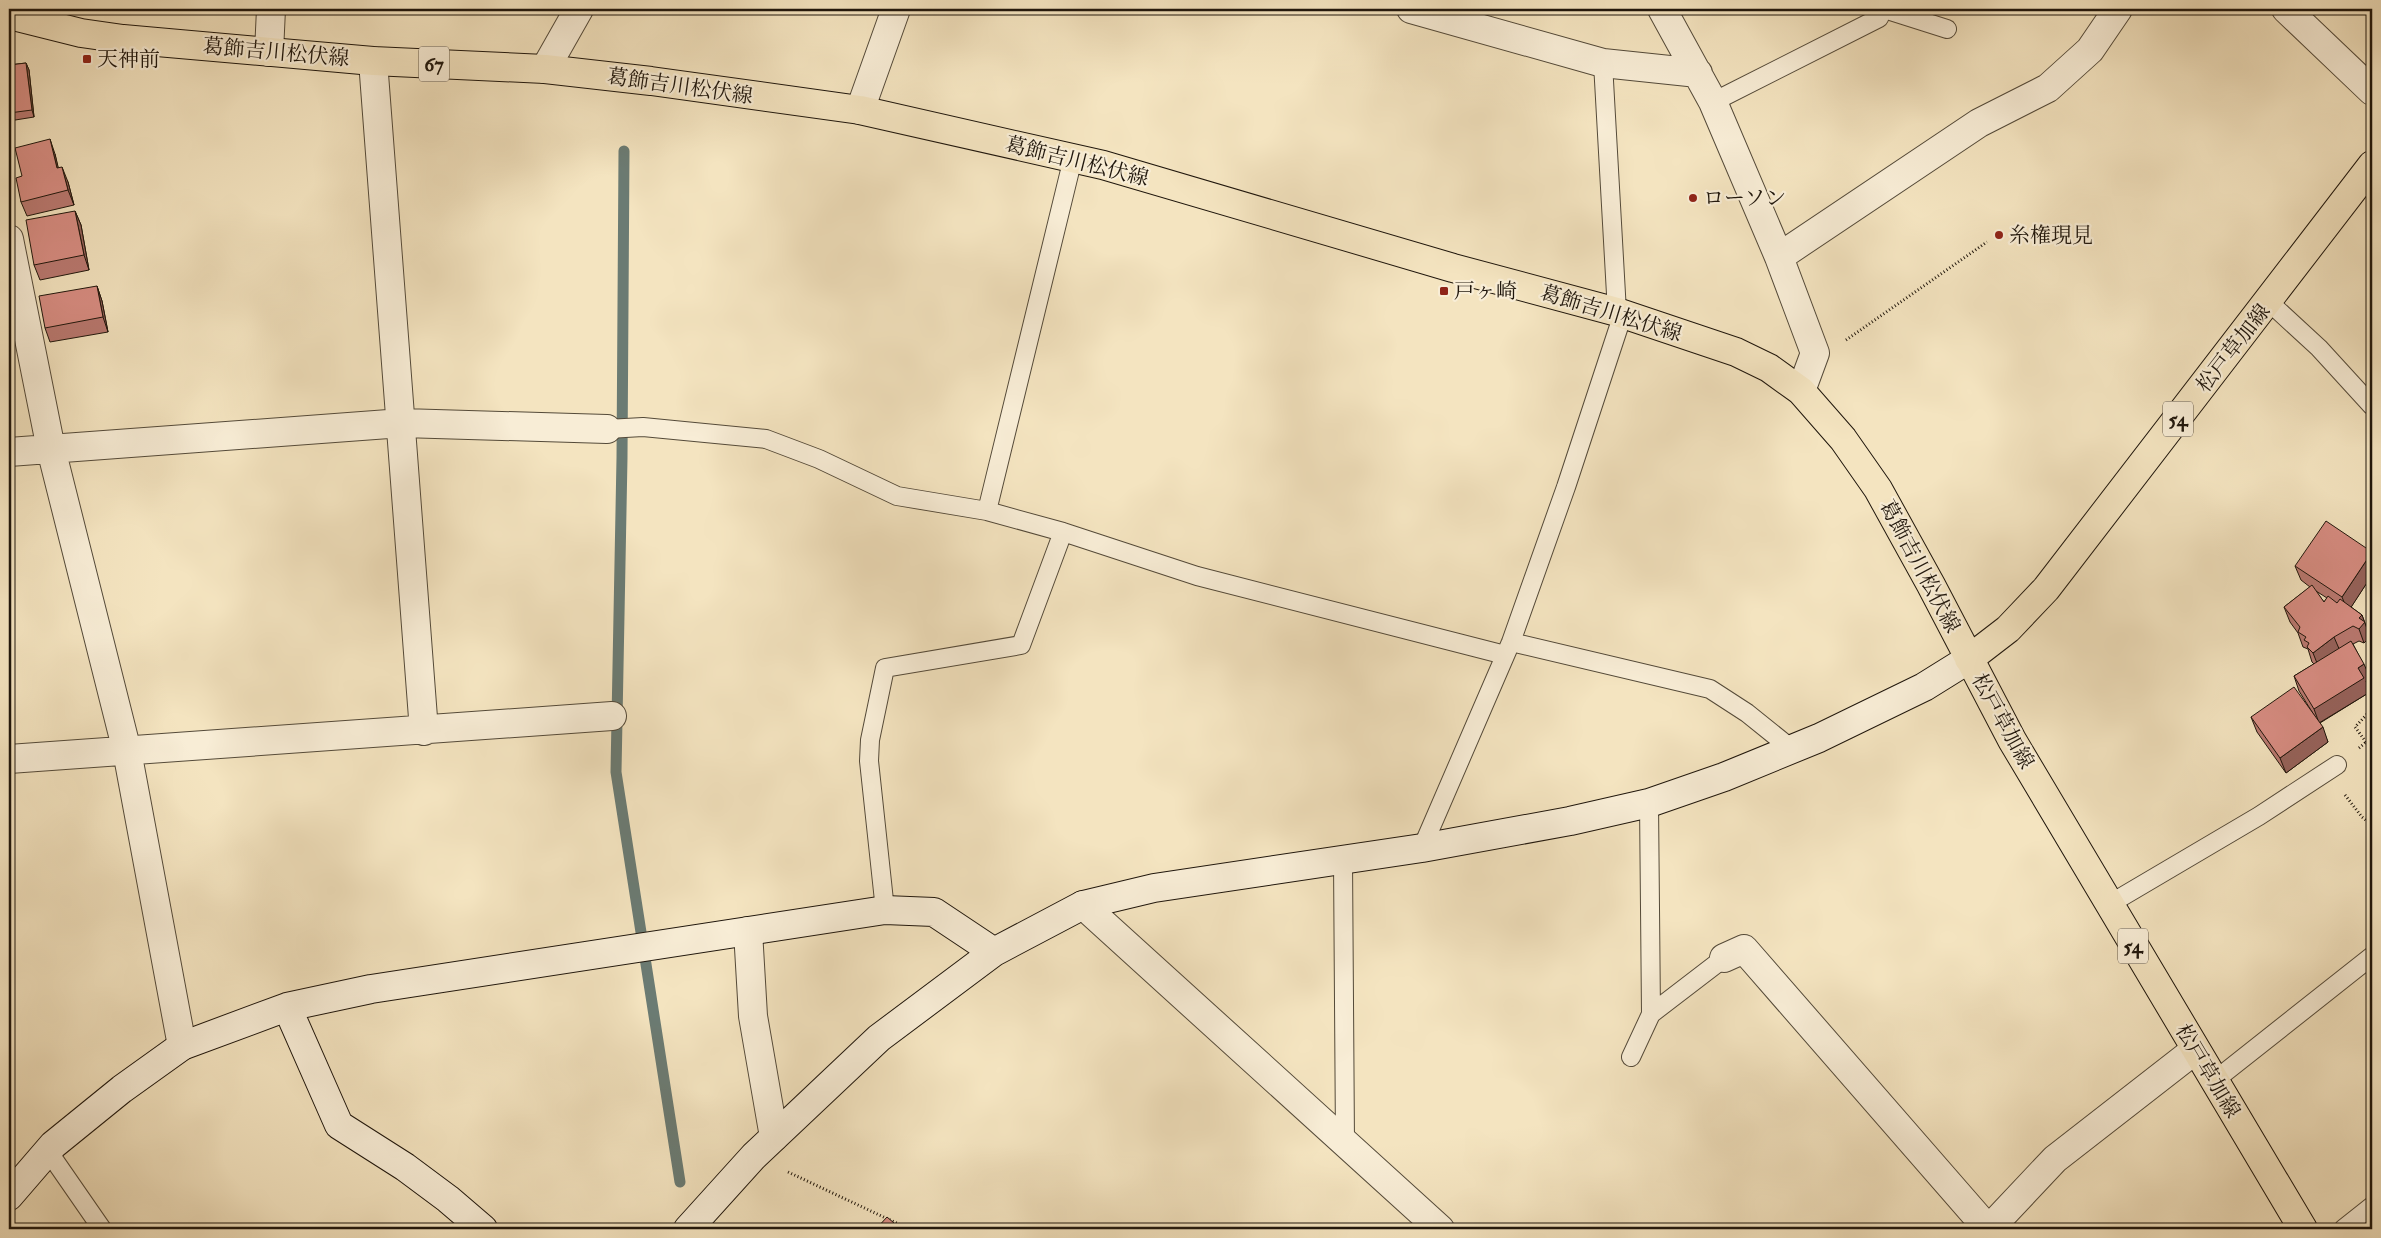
<svg xmlns="http://www.w3.org/2000/svg" width="2381" height="1238" viewBox="0 0 2381 1238" font-family="'IM FELL Double Pica','Noto Serif JP',serif">
  <style>
    .lines { fill: none; stroke-linecap: round; stroke-linejoin: round }
    .stream { stroke: #6b7b73; stroke-width: 11 }
    .lane-casing { stroke: #544a39; stroke-width: 20 }
    .street-casing { stroke: #544a39; stroke-width: 30 }
    .secondary-casing { stroke: #1f160c; stroke-width: 30 }
    .primary-casing { stroke: #1f160c; stroke-width: 30 }
    .path { stroke: #1f160c; stroke-width: 3; stroke-dasharray: 1 2.5; stroke-linecap: butt }
    .lane { stroke: #f8edd6; stroke-width: 18 }
    .street { stroke: #f8edd6; stroke-width: 28 }
    .secondary { stroke: #f8edd6; stroke-width: 28 }
    .primary { stroke: #f4e4c0; stroke-width: 28 }
    .wall { fill: #ba7971; stroke: #1f160c; fill-rule: evenodd }
    .shaded-wall { fill: #97635c; stroke: #1f160c }
    .building { fill: #d88d83; stroke: #1f160c }
    .poi-dot { fill: #8f2418; stroke: #f8edd6; stroke-width: 2 }
    .labels { text-anchor: middle; stroke-width: 4.5; stroke-linejoin: round; paint-order: stroke }
    .shield { fill: #f8edd6; stroke: #605649; stroke-width: 1 }
    .shield-label { font-size: 20px; font-weight: bold; fill: #1f160c }
    .street-label { font-size: 21px; fill: #1f160c; stroke: #f8edd6 }
    .poi-label { font-size: 21px; fill: #1f160c; stroke: #f8edd6; text-anchor: start }
  </style>
  <rect width="100%" height="100%" fill="#f4e4c0"/>
  <filter id="stains"><feTurbulence type="fractalNoise" baseFrequency=".004" numOctaves="4"/><feColorMatrix values="0 0 0 0 .2 0 0 0 0 .09 0 0 0 0 .02 0 0 0 .5 -.17"/></filter>
  <radialGradient id="worn" r=".72"><stop offset=".6" stop-color="#630" stop-opacity="0"/><stop offset="1" stop-color="#630" stop-opacity=".3"/></radialGradient>
  <g class="lines">
    <!-- stream -->
    <path class="stream" d="M624,151L622,458L616,772L680,1182"/>
    <defs>
      <path id="lane" d="M1884,9L1947,29
        M1603,63L1617,312
        M1713,102L1879,18L1883,9
        M2269,302L2319,348L2372,406
        M607,429L643,427L766,439L819,459L897,496L987,511L1063,532L1197,576L1505,655
        M987,511L1073,158
        M1511,642L1710,689L1747,713L1793,750
        M1422,848L1511,642L1566,487L1623,314
        M1343,860L1345,1143
        M2108,905L2259,816L2337,765
        M885,910L869,761L870,740L885,668L1021,645L1063,532
        M1651,1014L1724,958
        M1631,1057L1651,1014L1649,803
        M2214,1081L2372,956
        M48,1151L102,1229
        M2343,1229L2372,1206"/>
      <path id="street" d="M1411,9L1603,63L1698,73
        M1662,9L1713,102L1779,257L1815,353L1801,391
        M2286,9L2372,91
        M269,52L271,9
        M373,61L424,731
        M545,69L579,9
        M860,110L896,9
        M9,239L51,449L127,751L182,1046
        M1779,257L1979,123L2048,88L2090,50L2118,9
        M9,452L402,423L607,429
        M9,759L612,716
        M1083,905L1440,1229
        M748,931L753,1016L774,1137
        M1724,958L1744,949L1988,1229
        M1989,1229L2055,1159L2195,1050"/>
      <path id="secondary" d="M287,1007L339,1125L405,1167L448,1199L483,1229
        M9,1196L53,1145L122,1089L182,1046L287,1007L371,989L885,910L934,912L994,952
        M688,1229L754,1156L879,1038L994,952L1083,905L1154,888L1422,848L1570,821L1649,803L1724,777L1819,738L1924,687L1969,659"/>
      <path id="primary" d="M9,15L81,33L123,39L373,61L545,69L651,81L860,110L1103,165L1453,268L1617,312L1736,352L1769,368L1801,391L1843,439L1878,489L1931,585L2012,740L2303,1229
        M1969,659L2008,629L2046,589L2372,165"/>
    </defs>
    <!-- lane casing -->
    <use href="#lane" class="lane-casing"/>
    <!-- street casing -->
    <use href="#street" class="street-casing"/>
    <!-- secondary casing -->
    <use href="#secondary" class="secondary-casing"/>
    <!-- primary casing -->
    <use href="#primary" class="primary-casing"/>
    <!-- path -->
    <path class="path" d="M1846,340L1987,242
      M2366,742L2355,727L2371,710
      M2359,748L2372,737
      M2345,795L2362,817L2372,825
      M788,1172L909,1229"/>
    <!-- lane -->
    <use href="#lane" class="lane"/>
    <!-- street -->
    <use href="#street" class="street"/>
    <!-- secondary -->
    <use href="#secondary" class="secondary"/>
    <!-- primary -->
    <use href="#primary" class="primary"/>
  </g>
  <!-- wall -->
  <path class="wall" d="M26,63L29,70L34,117L9,121V65Z
    M55,154L58,168L68,182L74,205L27,216L21,202L22,176Z
    M75,211L81,225L89,270L40,280L34,265Z
    M97,286L102,301L108,332L50,342L45,328Z
    M2372,553V575L2351,607L2362,615L2370,637L2364,643L2359,641L2353,644L2370,678L2366,681L2370,692L2320,723L2328,742L2286,773L2257,732L2251,717L2314,715L2299,691L2294,676L2314,664L2312,662L2308,649L2303,647L2298,633L2290,622L2284,607L2310,587L2301,580L2295,566ZM2316,591L2327,598L2324,602Z"/>
  <!-- shaded-wall -->
  <path class="shaded-wall" d="M26,63L29,70L34,117L32,110Z
    M50,139L55,154L62,183L57,168Z
    M62,167L68,182L74,205L68,190Z
    M75,211L81,225L89,270L84,255Z
    M97,286L102,301L108,332L103,317Z
    M2372,552V575L2348,612L2342,597Z
    M2362,615L2370,637L2364,643L2359,629V618Z
    M2334,637L2340,651L2319,668L2313,653Z
    M2364,664L2370,678L2366,681L2370,692L2319,723L2314,709L2358,668Z
    M2323,727L2328,742L2286,773L2280,758Z"/>
  <!-- building -->
  <path class="building" d="M26,63L32,110L9,113V65Z
    M50,139L57,168L62,167L68,190L21,202L16,178L22,176L15,148Z
    M75,211L84,255L34,265L26,220Z
    M97,286L103,317L45,328L39,296Z
    M2326,521L2372,552L2342,597L2295,566Z
    M2312,585L2324,602L2328,596L2337,603L2340,599L2362,615L2359,618L2365,622L2359,629L2353,626L2334,637L2313,653L2307,647L2309,643L2304,640L2306,637L2298,632L2300,627L2284,607Z
    M2351,641L2364,664L2358,668L2364,678L2314,709L2294,676Z
    M2294,687L2323,727L2280,758L2251,717Z
    M887,1217L901,1229H876Z"/>
  <!-- markers -->
  <g class="poi-dot">
    <rect x="82" y="54" width="10" height="10" rx="2.5"/>
    <circle cx="1693" cy="198" r="5"/>
    <circle cx="1999" cy="235" r="5"/>
    <rect x="1439" y="286" width="10" height="10" rx="2.5"/>
  </g>
  <g class="labels">
    <!-- shield labels -->
    <g class="shield">
      <rect x="419" y="46.5" width="30" height="35" rx="4"/>
      <rect x="2163" y="401.5" width="30" height="35" rx="4"/>
      <rect x="2118" y="928.5" width="30" height="35" rx="4"/>
    </g>
    <g class="shield-label">
      <text x="434" y="71">67</text>
      <text x="2178" y="426">54</text>
      <text x="2133" y="953">54</text>
    </g>
    <!-- street labels -->
    <g class="street-label">
      <text transform="translate(276 52) rotate(5)" y="7">葛飾吉川松伏線</text>
      <text transform="translate(680 86) rotate(8)" y="7">葛飾吉川松伏線</text>
      <text transform="translate(1077 161) rotate(14)" y="7">葛飾吉川松伏線</text>
      <text transform="translate(1611 313) rotate(17)" y="7">葛飾吉川松伏線</text>
      <text transform="translate(2233 348) rotate(-52)" y="7">松戸草加線</text>
      <text transform="translate(1920 566) rotate(62)" y="7">葛飾吉川松伏線</text>
      <text transform="translate(2003 721) rotate(61)" y="7">松戸草加線</text>
      <text transform="translate(2208 1071) rotate(59)" y="7">松戸草加線</text>
    </g>
    <!-- poi labels -->
    <g class="poi-label">
      <text x="97" y="66">天神前</text>
      <text x="1703" y="205">ローソン</text>
      <text x="2009" y="242">糸権現見</text>
      <text x="1454" y="298">戸ヶ崎</text>
    </g>
  </g>
  <!-- margin -->
  <rect width="2381" height="1238" fill="none" stroke="#f4e4c0" stroke-width="30"/>
  <rect x="10" y="10" width="2361" height="1218" fill="none" stroke="#1f160c" stroke-width="2.5"/>
  <rect x="15" y="15" width="2351" height="1208" fill="none" stroke="#1f160c"/>
  <rect width="100%" height="100%" filter="url(#stains)"/>
  <rect width="100%" height="100%" fill="url(#worn)"/>
</svg>
